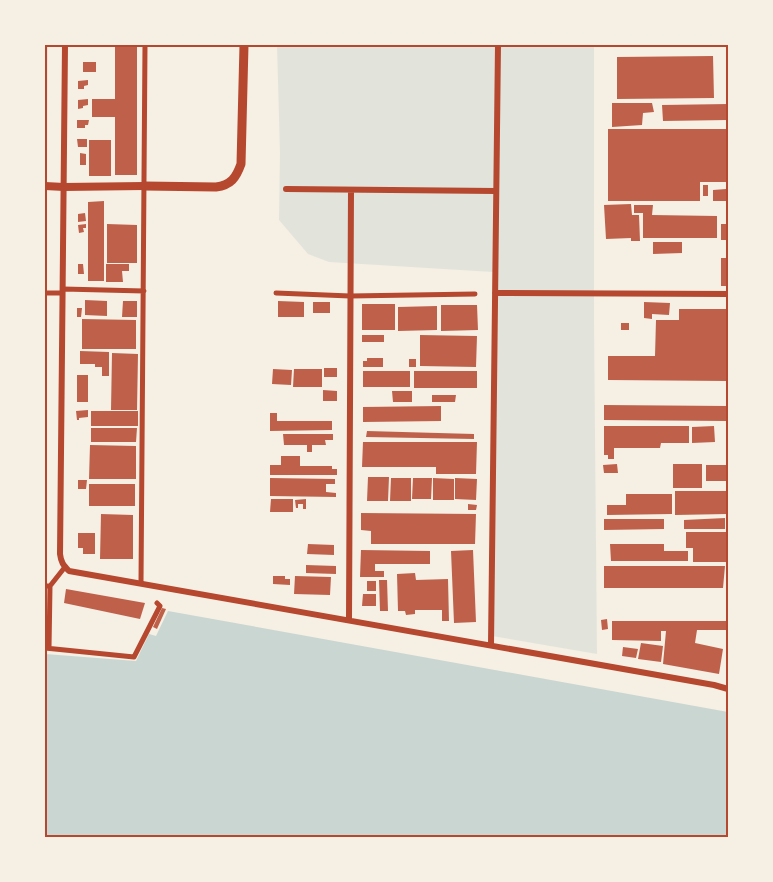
<svg xmlns="http://www.w3.org/2000/svg" width="773" height="882" viewBox="0 0 773 882" font-family="'Exo 2',sans-serif">
  <style>
    .green { fill: #e2e4dc }
    .water { fill: #c9d6d2 }
    .building { fill: #bf614a }
    .lines { fill: none; stroke-linecap: round; stroke-linejoin: round }
    .minor { stroke: #b5482f; stroke-width: 5 }
    .tertiary { stroke: #b5482f; stroke-width: 6 }
    .secondary { stroke: #b5482f; stroke-width: 8 }
    .motorway { stroke: #b5482f; stroke-width: 9 }
    .neatline { fill: none; stroke: #b5482f; stroke-width: 2 }
  </style>
  <rect width="100%" height="100%" fill="#f6efe4"/>
  <!-- green -->
  <path class="green" d="M45,45H48L47,162L45,165Z
    M277,45H594V321L597,654L492,636L493,272L329,262L308,254L279,220L280,153Z"/>
  <!-- water -->
  <path class="water" d="M168,611L728,712V837H45V654L136,661L149,634L156,636Z"/>
  <!-- building -->
  <path class="building" d="M115,45H137V175H115V117H92V99H115Z
    M713,56L714,98L617,99V57Z
    M83,62H96V72H83Z
    M88,80V85L84,86V89H78V81Z
    M88,99V105L83,106V108L78,109V100Z
    M612,103H652L654,112L643,113L642,125L612,127Z
    M728,104V120L663,121L662,105Z
    M77,120H89L88,125H85V128H77Z
    M608,129H726V182H700V201H608Z
    M77,139H87V147H78Z
    M89,140H111V176H89Z
    M80,153L86,154V165H80Z
    M703,185H708V196H703Z
    M726,189V201H713V190Z
    M104,201V281H88V202Z
    M631,204L632,215H639L640,241H631V238L606,239L604,205Z
    M634,205H653L652,215L717,216V238H643V213H634Z
    M85,213L86,221L78,222V214Z
    M86,224V228H83L84,232L79,233L78,225Z
    M107,224L137,225V263H107Z
    M721,224H728V240H721Z
    M653,242H682V253L653,254Z
    M721,258H728L727,286H721Z
    M78,264H83L84,274H78Z
    M106,264H129V271H122L123,282H106Z
    M85,300L107,301V316L85,315Z
    M123,301H137V317H122Z
    M278,301L304,302V317H278Z
    M313,302H330V313H313Z
    M644,302L670,303L669,315L652,314V319L644,318Z
    M362,304H395V330H362Z
    M441,305H477L478,330L441,331Z
    M437,306V330L398,331V307Z
    M77,308H82L81,317H77Z
    M679,309H728L727,381L608,380V356H655L656,320H679Z
    M82,319L136,320V349H82Z
    M621,323H629V330H621Z
    M362,335H384V342H362Z
    M420,335L477,336L476,367L420,366Z
    M80,351L109,352V376H102V367H95V364H80Z
    M112,353L138,354L137,410H111Z
    M367,358H383V367H363V361H367Z
    M409,359H416V367H409Z
    M324,368H337V377H324Z
    M273,369L292,370L291,385L272,384Z
    M294,369H322V387H293Z
    M363,371H410V387H363Z
    M414,371H477V388H414Z
    M77,375H88V402H77Z
    M323,390L337,391V401H323Z
    M392,391H412V402H393Z
    M432,395H456L455,402H432Z
    M604,405L727,406L726,421L604,420Z
    M441,406V421L363,422V407Z
    M88,410V417L79,418V420H77L76,411Z
    M91,411H138V426H91Z
    M270,413H277V421H332V430L270,431Z
    M604,426H689V443H661L660,448H614V459H608V455H604Z
    M714,426L715,442L692,443V427Z
    M91,428H137L136,442H91Z
    M367,431L474,434V439L366,437Z
    M283,434H333V440H325L326,445H312V452H307V445H284Z
    M363,442H477L476,474H436V467H362Z
    M90,445L136,446V479H89Z
    M281,456H300V466H332V469H337V475H270V465H281Z
    M617,464L618,473H604L603,465Z
    M673,464H702V488H673Z
    M706,465H728V481H706Z
    M368,477H389L388,501H367Z
    M270,478L335,479V484H326V492L336,493V497L270,496Z
    M391,478H411V501H390Z
    M413,478H432L431,499H412Z
    M433,478L454,479V500H433Z
    M455,478L477,479L476,500L455,499Z
    M78,480H87L86,489H78Z
    M89,484H135V506H89Z
    M675,491H726L727,514L675,515Z
    M626,494H672V514L607,515V505H626Z
    M271,499H293V512H270Z
    M306,499V509H303V504H298V508H296L295,500Z
    M468,504L477,505L476,510H468Z
    M361,513L476,514L475,544H371V531L361,530Z
    M101,514L133,515V559H100Z
    M725,518V529H684V520Z
    M604,519H664V529L604,530Z
    M686,532H726L727,562H693V548H686Z
    M78,533H95V554H83V548H78Z
    M308,544L334,545V555L307,554Z
    M610,544H664V551H688V561H611Z
    M361,550L430,551V564H375V571H384V577H360Z
    M473,550L476,622L454,623L451,551Z
    M306,565L336,566V574L306,573Z
    M604,566H725L723,588H604Z
    M415,573L416,580L448,579L449,621H442V610H415V614L406,615L405,611H398L397,574Z
    M273,576H285V579H290V585L273,584Z
    M295,576L331,577L330,595L294,594Z
    M379,580H387L388,611H380Z
    M367,581H376V591H367Z
    M66,589L145,603L140,619L64,603Z
    M363,594H376V606H362Z
    M162,608L166,609L157,629L153,627Z
    M607,619L608,629L602,630L601,620Z
    M612,621H726V630H697L695,643L723,649L719,674L663,664L666,631H661V641L612,640Z
    M641,643L663,646L661,662L638,659Z
    M623,647L638,649L636,658L622,656Z"/>
  <g class="lines">
    <!-- minor -->
    <path class="minor" d="M63,289L144,291
      M45,293H62
      M276,293L350,296L475,294
      M141,583L145,45
      M45,586H50L65,567
      M45,648L134,657L160,606L157,603
      M49,648L50,586"/>
    <!-- tertiary -->
    <path class="tertiary" d="M65,45L60,554C61,562 63,565 69,571L714,685L728,689
      M286,189L496,191
      M495,293L728,294
      M349,620L351,190
      M491,645L498,45"/>
    <!-- secondary -->
    <path class="secondary" d="M45,186L64,187L144,186"/>
    <!-- motorway -->
    <path class="motorway" d="M144,186L216,187C231,185 236,178 241,164L244,45"/>
  </g>
  <!-- border -->
  <rect width="773" height="882" fill="none" stroke="#f6efe4" stroke-width="92"/>
  <rect x="46" y="46" width="681" height="790" class="neatline"/>
</svg>
